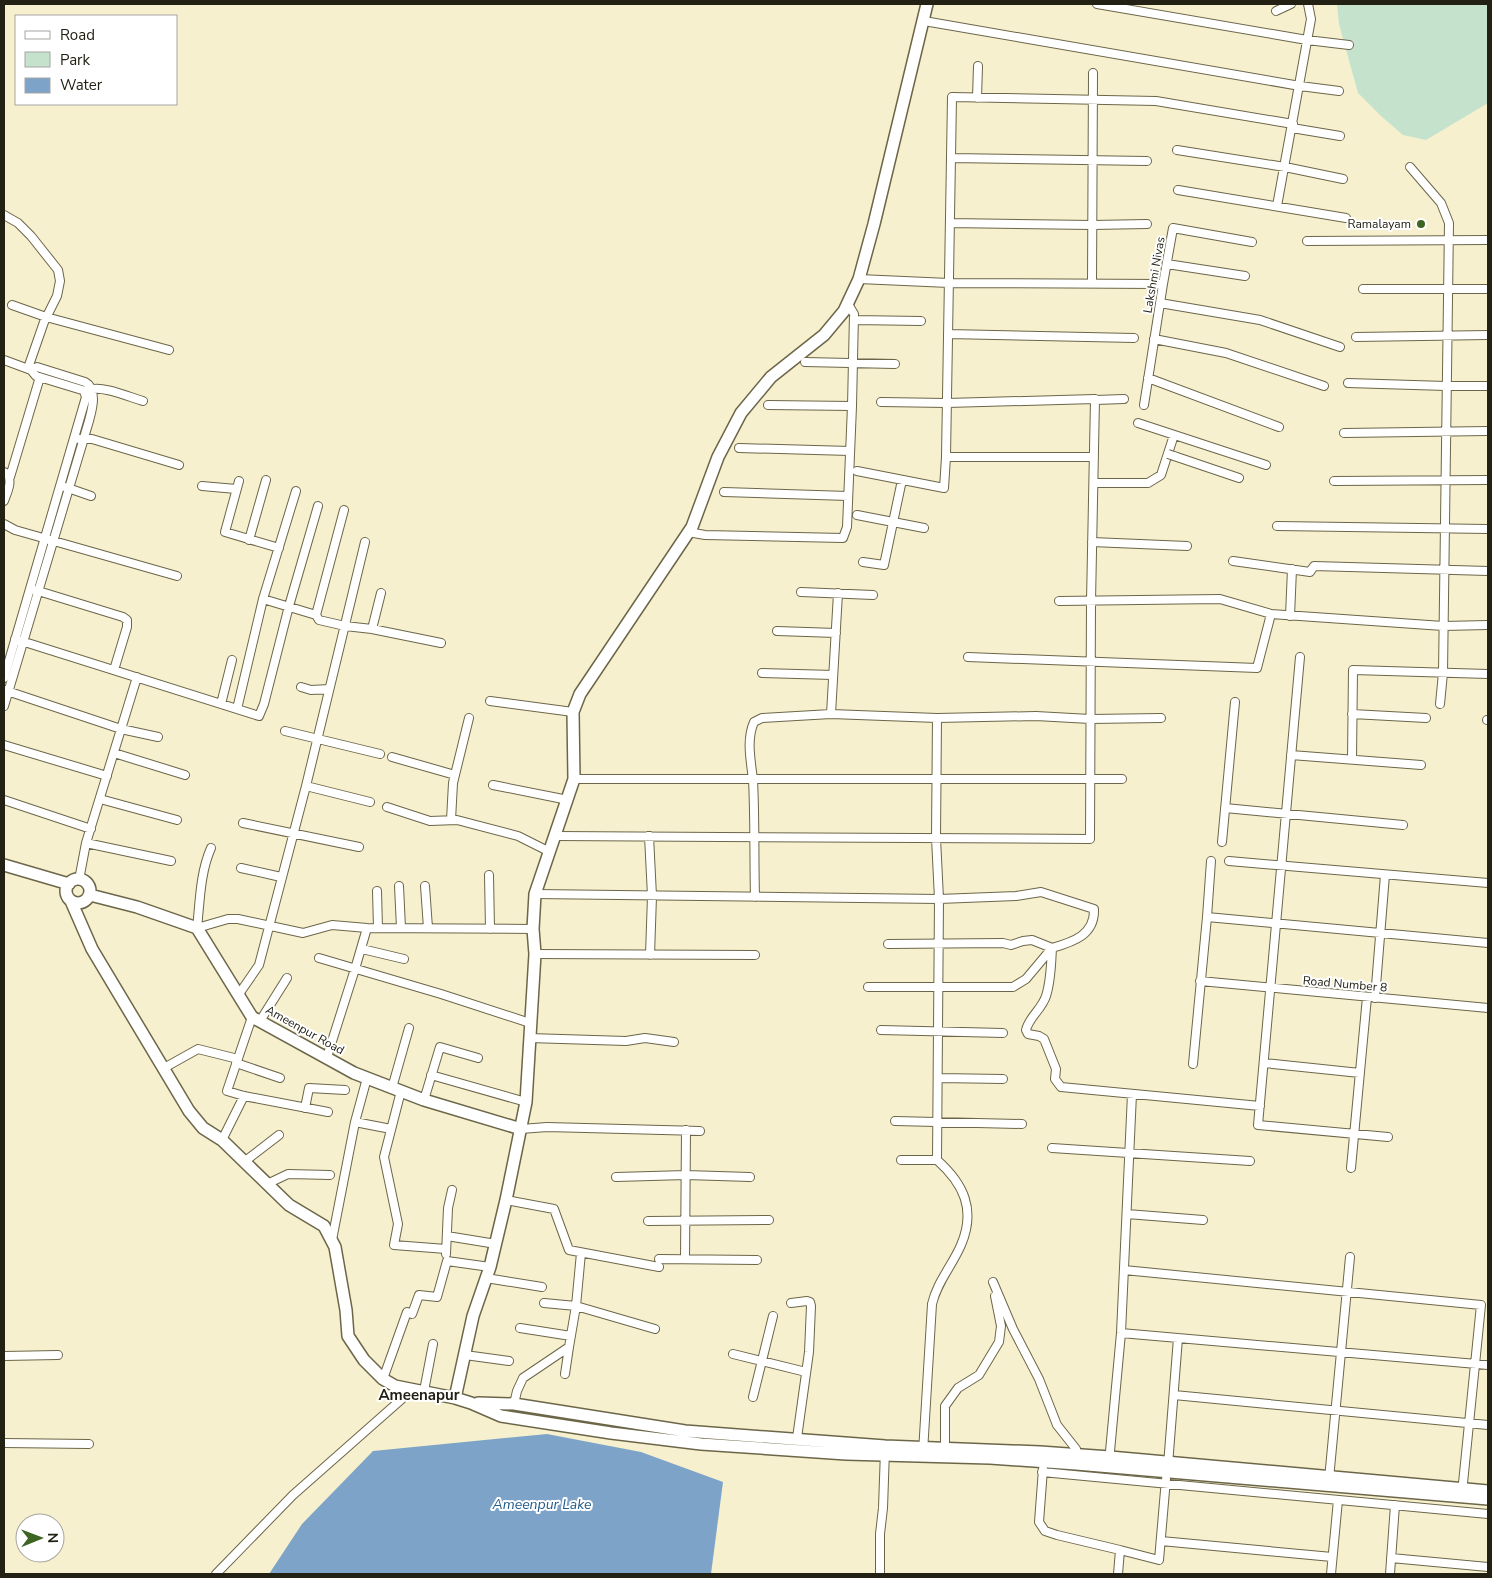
<svg xmlns="http://www.w3.org/2000/svg" width="1492" height="1578" viewBox="0 0 1492 1578" font-family="'Nunito Sans',sans-serif">
  <style>
    .green { fill: #c5e2cd }
    .water { fill: #7da4c8 }
    .lines { fill: none; stroke-linecap: round; stroke-linejoin: round }
    .street-casing { stroke: #6c6649; stroke-width: 10 }
    .secondary-casing { stroke: #6c6649; stroke-width: 14 }
    .street { stroke: #fff; stroke-width: 8 }
    .secondary { stroke: #fff; stroke-width: 11 }
    .street-bridge-casing { stroke: #6c6649; stroke-width: 10; stroke-linecap: butt }
    .street-bridge { stroke: #fff; stroke-width: 8 }
    .poi-dot { fill: #3d6521; stroke: #fff; stroke-width: 2 }
    .labels { text-anchor: middle; stroke-width: 4; stroke-linejoin: round; paint-order: stroke }
    .poi-label { font-size: 12px; fill: #232114; stroke: #fff; text-anchor: end }
    .street-label { font-size: 12px; fill: #232114; stroke: #fff }
    .water-label { font-size: 14px; font-style: italic; fill: #205b8b; stroke: #fff }
    .quarter-label { font-size: 15px; font-weight: bold; fill: #232114; stroke: #fff }
  </style>
  <rect width="100%" height="100%" fill="#f7f0cf"/>
  <!-- green -->
  <path class="green" d="M1337,4H1488V103L1426,140L1403,135L1381,116L1358,93L1339,24Z"/>
  <!-- water -->
  <path class="water" d="M547,1434L641,1452L723,1482L711,1574H269L302,1524L373,1451Z"/>
  <g class="lines">
    <defs>
      <path id="street" d="M1097,4L1307,40L1349,45
        M1276,11L1291,4
        M924,21L1300,86L1339,91
        M977,98L978,66
        M1292,128L1340,136
        M1177,150L1285,167L1343,179
        M951,158L1147,161
        M1410,167L1441,203L1449,223L1443,673L1440,704
        M1178,190L1346,218
        M1277,206L1311,19L1308,4
        M4,215L18,223L31,236L58,270L60,281L57,296L44,322L28,368
        M950,223L1092,225L1147,224
        M1307,241L1488,240
        M1167,264L1245,276
        M859,279L949,283L1163,284
        M1092,283L1093,73
        M1363,289H1488
        M1160,303L1260,320L1340,347
        M12,305L46,317L169,350
        M854,320L921,321
        M948,334L1134,338
        M1356,337L1488,335
        M1154,339L1226,353L1324,386
        M4,360L31,370L37,367L85,382C102,391 87,425 84,438L4,706
        M805,362L895,364
        M1148,378L1279,427
        M1348,383L1446,386H1488
        M89,390C102,385 129,397 143,401
        M1095,400L1124,399
        M768,405L852,406L854,314L848,304
        M1144,405L1163,284L1173,228L1252,242
        M1138,423L1266,465
        M1344,433L1488,431
        M79,439H92L179,465
        M739,448L850,451
        M1174,456L1239,478
        M1094,457H946L952,97L1156,101L1293,124
        M857,471L944,488L946,457
        M4,472L8,474C12,484 7,492 4,501
        M10,477L40,377
        M239,481L225,532L279,548
        M1334,481L1488,480
        M1094,483H1148L1161,475L1174,435
        M202,486L236,489
        M65,487L91,496
        M724,492L848,496
        M857,515L924,528
        M4,524L15,530L177,576
        M1277,526L1488,529
        M688,532L705,535L843,538L847,527L852,406
        M249,540L266,480
        M1092,542L1187,546
        M1233,561L1310,572L1314,566L1488,571
        M863,562L884,565L902,480
        M35,590L123,617L127,620V627L114,670
        M801,592L873,595
        M263,599L316,615L319,620L345,626L372,629L441,643
        M1059,601L1220,599L1271,614L1443,626L1488,625
        M316,615L344,510
        M1290,616L1292,569
        M372,629L381,593
        M777,631L836,633
        M15,639L259,716L264,704L289,606L318,506
        M968,657L1257,668L1271,614
        M1300,657L1258,1125L1388,1137
        M762,673L833,675
        M4,678L86,397L84,391L82,390L36,376L31,370
        M301,687L311,690L329,689
        M4,690L121,729L158,737
        M490,701L573,712
        M221,704L232,660
        M237,709L263,599L296,491
        M831,714L937,718
        M1352,714L1426,718
        M1487,720H1488
        M285,731L380,754
        M4,745L107,776
        M114,753L185,775
        M1291,755L1421,765
        M392,757L455,775
        M1352,759L1353,670L1488,674
        M574,779H1122
        M493,785L568,800
        M306,786L370,802
        M100,799L177,820
        M4,800L91,829
        M387,807L430,821L457,820L518,836L550,852
        M1225,808L1403,825
        M451,820L453,783L469,718
        M243,823L359,847
        M555,836L1090,839L1091,602L1095,399L947,403L881,402
        M649,836L652,896L650,955
        M1222,842L1235,702
        M86,843L171,861
        M211,848C200,873 200,901 197,928L228,919H238L303,933L332,925L367,928L533,929
        M1229,861L1488,883
        M241,868L281,877
        M489,875L490,929
        M79,880L86,843L137,677
        M399,886L401,928
        M425,886L428,928
        M377,891L378,928
        M535,894L939,899L1016,896L1041,892L1094,909C1095,935 1073,942 1052,948L1032,940L1023,941L1011,945L1003,943L888,944
        M755,897C754,858 755,818 753,780C751,761 746,740 754,722L762,718L831,714L838,593
        M1207,917L1211,861
        M1052,948C1051,964 1051,981 1046,996C1042,1009 1029,1017 1026,1030L1028,1034L1039,1036L1044,1039L1056,1069L1055,1079L1061,1087L1260,1106
        M362,949L404,959
        M535,954L755,955
        M319,958L441,994L530,1023
        M1200,981L1488,1008
        M868,987H1013L1026,979L1052,948
        M239,994L259,965L306,786L365,542
        M1375,998L1385,875
        M252,1017L227,1091L244,1096L328,1112
        M260,1021L287,978
        M881,1030L1003,1033
        M529,1038L626,1041L645,1038L674,1042
        M327,1057L355,969L367,928
        M236,1063L280,1078
        M1264,1063L1360,1073
        M1193,1064L1207,917L1488,943
        M164,1068L198,1049L238,1059
        M431,1075L526,1102
        M939,1078L1003,1079
        M392,1088L409,1028
        M401,1091L384,1157L398,1224L394,1245L446,1249
        M424,1100L440,1047L478,1058
        M305,1108L309,1088L345,1090
        M895,1121L1022,1124
        M355,1122L367,1078
        M521,1129L547,1127L700,1131
        M222,1140L244,1096
        M1052,1148L1250,1161
        M901,1160H937C964,1184 976,1210 961,1245C952,1266 937,1282 932,1304L923,1452
        M937,1160L939,899L936,838L937,718L1036,716L1090,719L1161,718
        M244,1162L279,1135
        M1351,1168L1367,997
        M616,1177L686,1175L750,1177
        M267,1184L288,1174L330,1175
        M506,1200L554,1209L569,1250L659,1267
        M1127,1214L1203,1220
        M648,1221L769,1220
        M447,1236L496,1244
        M332,1240L355,1122L391,1129
        M446,1254L448,1208L452,1190
        M659,1259L757,1260
        M685,1259L686,1130
        M1124,1270L1481,1305L1462,1493
        M486,1278L542,1287
        M993,1282L1013,1329L1039,1379L1057,1425L1076,1449L1077,1454
        M544,1303L576,1306L655,1329
        M791,1303L807,1301L810,1302L811,1306L809,1352L797,1438
        M520,1328L571,1336
        M1121,1333L1488,1365
        M733,1354L806,1372
        M465,1355L509,1361
        M4,1356L58,1355
        M565,1374L569,1347
        M383,1379L407,1312L412,1314L419,1295L437,1297L447,1261L490,1267
        M424,1391L433,1344
        M1174,1395L1488,1425
        M753,1397L773,1316
        M514,1404L517,1391L523,1378L569,1347L576,1306L581,1253
        M4,1443L89,1444
        M945,1448V1406L958,1388L979,1375L999,1342L1001,1326L995,1296
        M1109,1462L1121,1333L1132,1094
        M1168,1465L1178,1338
        M1043,1469L1039,1522L1045,1531L1057,1535L1120,1550L1118,1574
        M1042,1472L1488,1514
        M1329,1479L1350,1257
        M1161,1541L1332,1557
        M1120,1550L1159,1560L1166,1479
        M1391,1558L1488,1567
        M216,1574L293,1495L412,1390
        M880,1574V1534L883,1508L885,1450
        M1331,1574L1338,1500
        M1390,1574L1395,1505"/>
      <path id="secondary" d="M4,865L69,884
        M66 891a12 12 0 1 1 24 0a12 12 0 1 1-24 0Z
        M90,895L137,907L197,928L252,1017L354,1073L424,1100L521,1129
        M71,901L92,949L189,1111L203,1128L222,1140L289,1205L324,1226L335,1247L346,1310L348,1336L364,1360L383,1379L395,1386L455,1398L471,1403L501,1416L611,1433L701,1444L846,1454L990,1458L1076,1464L1488,1499
        M455,1398L473,1316L490,1267L506,1200L526,1102L535,954L533,929L535,894L574,779L573,712L580,694L692,527L718,457L741,413L771,377L824,335L844,311L859,279L874,224L927,4
        M478,1403L514,1404L685,1431L885,1446L1040,1452L1110,1457L1488,1491"/>
    </defs>
    <!-- street casing -->
    <use href="#street" class="street-casing"/>
    <!-- secondary casing -->
    <use href="#secondary" class="secondary-casing"/>
    <!-- street -->
    <use href="#street" class="street"/>
    <!-- secondary -->
    <use href="#secondary" class="secondary"/>
    <defs>
      <path id="street-bridge" d="M1168,454L1174,456"/>
    </defs>
    <!-- street-bridge casing -->
    <use href="#street-bridge" class="street-bridge-casing"/>
    <!-- street-bridge -->
    <use href="#street-bridge" class="street-bridge"/>
  </g>
  <!-- markers -->
  <circle class="poi-dot" cx="1421" cy="224" r="5"/>
  <g class="labels">
    <!-- poi labels -->
    <g class="poi-label">
      <text x="1411" y="228">Ramalayam</text>
    </g>
    <!-- street labels -->
    <g class="street-label">
      <text transform="translate(1154 275) rotate(-80)" y="4">Lakshmi Nivas</text>
      <text transform="translate(1345 984) rotate(5)" y="4">Road Number 8</text>
      <text transform="translate(305 1030) rotate(29)" y="4">Ameenpur Road</text>
    </g>
    <!-- water labels -->
    <g class="water-label">
      <text x="542" y="1509">Ameenpur Lake</text>
    </g>
    <!-- quarter labels -->
    <g class="quarter-label">
      <text x="419" y="1400">Ameenapur</text>
    </g>
  </g>
  <!-- border -->
  <rect width="1492" height="1578" fill="none" stroke="#232114" stroke-width="10"/>
  <!-- legend -->
  <rect x="15" y="15" width="162" height="90" fill="#ffffff" stroke="#a7a6a1"/>
  <rect x="25" y="31" width="25" height="8" fill="#ffffff" stroke="#a7a6a1"/>
  <text x="60" y="40" font-size="15" fill="#232114">Road</text>
  <rect x="25" y="52" width="25" height="15" fill="#c5e2cd" stroke="#a7a6a1"/>
  <text x="60" y="65" font-size="15" fill="#232114">Park</text>
  <rect x="25" y="78" width="25" height="15" fill="#7da4c8" stroke="#a7a6a1"/>
  <text x="60" y="90" font-size="15" fill="#232114">Water</text>
  <!-- north arrow -->
  <g transform="translate(40 1538) rotate(89)"><circle r="24" fill="#ffffff" stroke="#a7a6a1"/>
  <path d="M0-4L9 19L0 12L-9 19Z" fill="#3d6521"/>
  <text y="-8" font-size="14" font-weight="bold" text-anchor="middle" fill="#232114">N</text>
  </g>
</svg>
